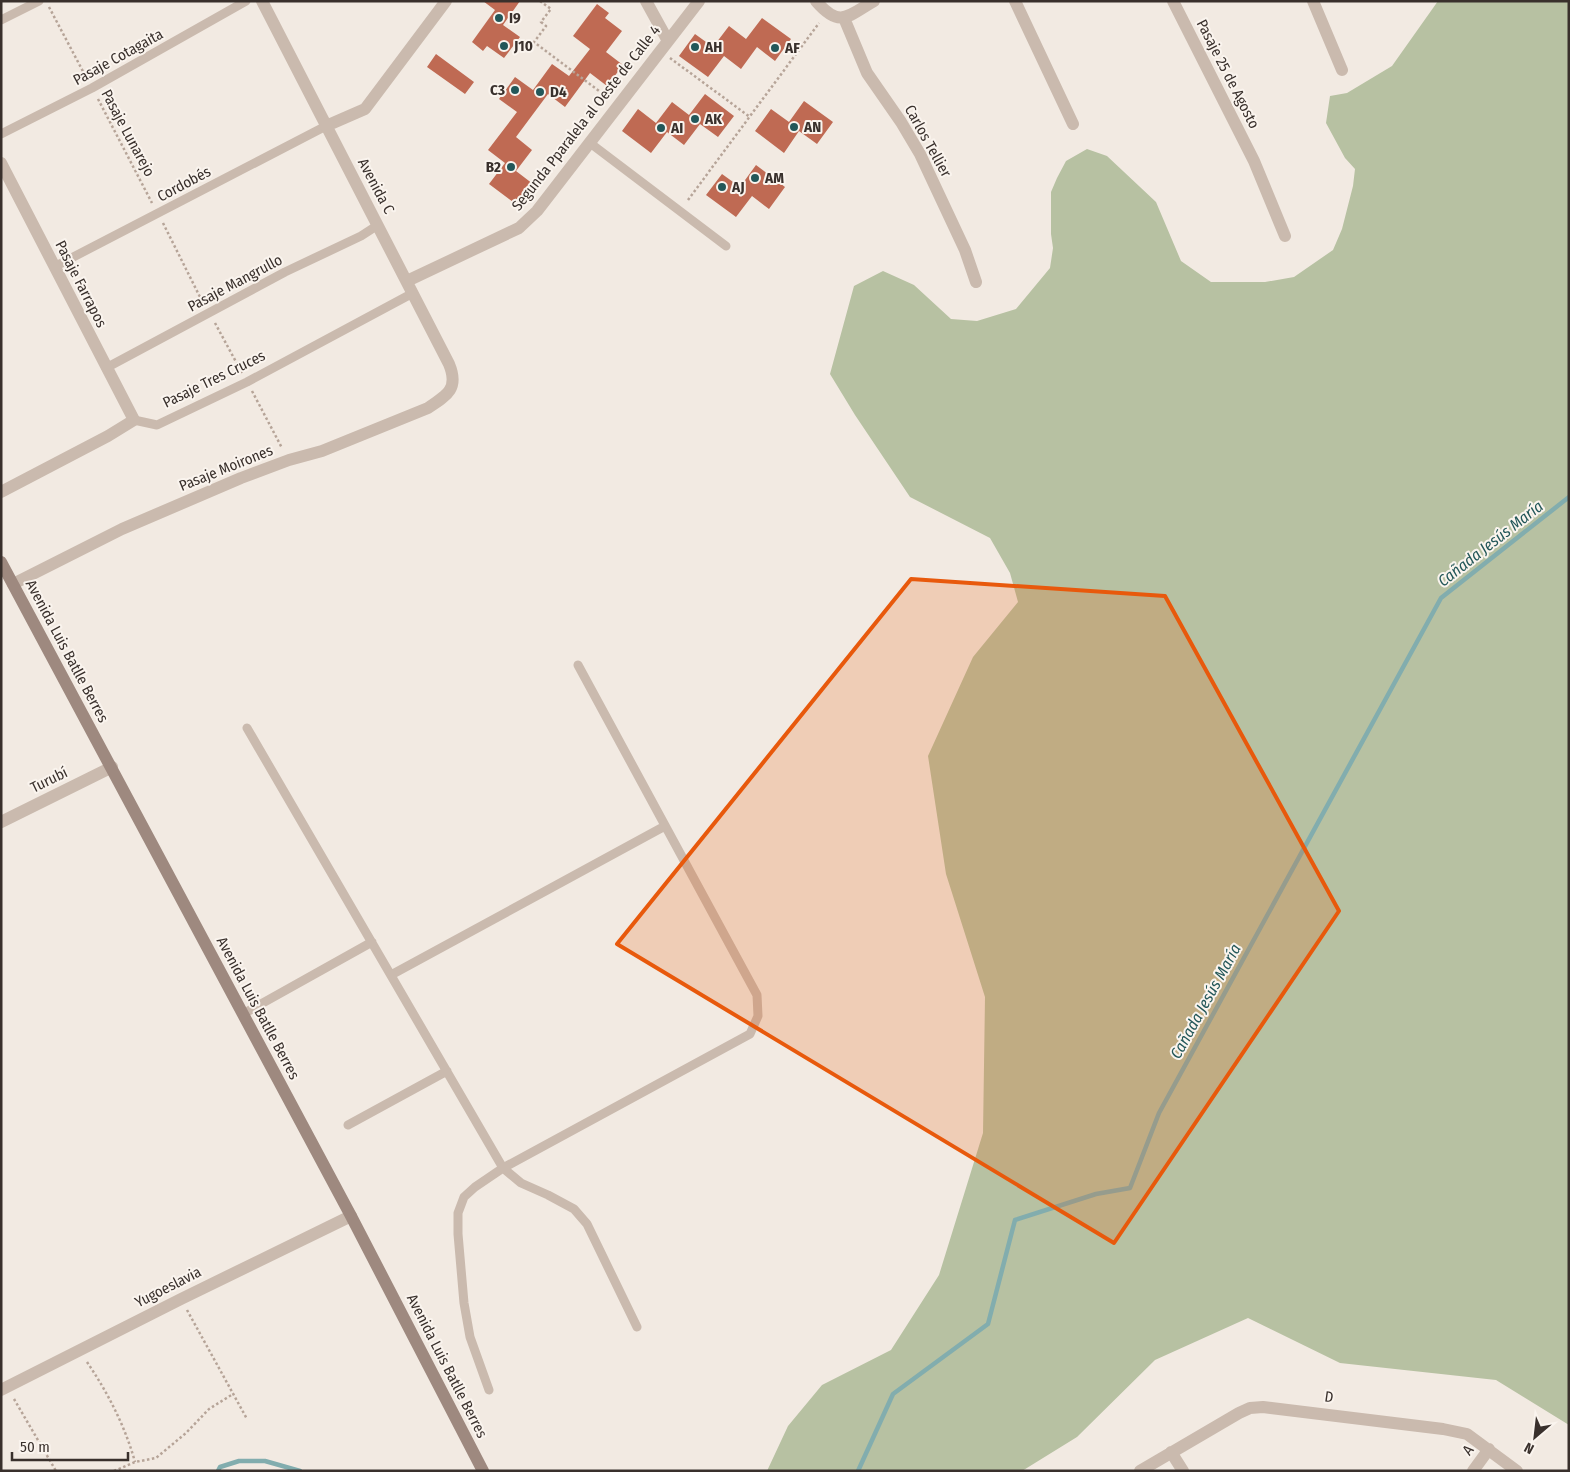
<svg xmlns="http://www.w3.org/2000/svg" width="1570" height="1472" font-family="'Fira Sans Condensed',sans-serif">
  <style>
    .green { fill: #b7c1a2 }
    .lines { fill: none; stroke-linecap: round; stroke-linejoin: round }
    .stream { stroke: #82adae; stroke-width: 4.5 }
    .building { fill: #bf6a53 }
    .path { stroke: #b6a498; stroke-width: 2.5; stroke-dasharray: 2.5 2.5; stroke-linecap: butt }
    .service { stroke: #cabaae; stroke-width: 9 }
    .minor { stroke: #cabaae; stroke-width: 12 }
    .secondary { stroke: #9e897f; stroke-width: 12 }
    .marked { fill: #e8590c; fill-opacity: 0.2; stroke: #e8590c; stroke-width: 4; stroke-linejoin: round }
    .poi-dot { fill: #235759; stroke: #faf4ee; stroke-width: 2 }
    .labels { text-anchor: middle; stroke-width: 4; stroke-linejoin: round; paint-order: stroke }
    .poi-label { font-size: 15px; font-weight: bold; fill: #39302c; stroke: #faf4ee; text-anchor: start }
    .street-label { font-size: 15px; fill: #39302c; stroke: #faf4ee }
    .water-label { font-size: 16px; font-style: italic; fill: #235759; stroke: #faf4ee }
  </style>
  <rect width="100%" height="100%" fill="#f2eae2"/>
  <path class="green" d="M1438,1H1569V1425L1496,1380L1340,1363L1248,1318L1155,1360L1077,1437L1022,1471H767L788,1426L822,1385L891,1350L939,1275L983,1133L985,997L946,874L928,756L973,657L1018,602L1010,573L990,538L910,497L855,415L830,374L854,286L883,271L914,285L951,319L977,321L1016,309L1050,268L1053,248L1051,234V192L1057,178L1066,161L1087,149L1107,156L1156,202L1181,261L1211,282H1265L1294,277L1333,250L1342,229L1353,186L1355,169L1345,158L1326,123L1330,96L1347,93L1392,66Z"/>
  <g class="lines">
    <path class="stream" d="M218,1471L220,1467L239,1461H265L300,1471
      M858,1471L893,1394L988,1324L1015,1220L1096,1194L1130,1188L1159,1113L1441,598L1569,497"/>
  </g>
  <path class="building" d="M483,1H520L503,25L520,37L504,58L487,46L483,51L472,42L495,10Z
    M597,4L609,13L605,18L622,31L606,52L623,65L607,86L590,73L565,107L548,94L516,137L532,150L516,171L533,184L517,205L489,184L505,163L488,150L517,112L499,99L515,77L533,90L552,64L569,76L590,49L573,36Z
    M762,18L791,39L775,61L757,47L741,69L724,56L708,77L679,56L695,34L713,47L729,26L746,39Z
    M436,54L474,82L465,94L427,67Z
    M705,94L734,116L718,137L700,124L684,145L667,132L651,153L622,131L638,109L656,123L672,102L689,115Z
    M804,101L833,122L817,144L799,131L784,153L755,131L771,109L789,122Z
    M756,165L785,187L769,209L752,196L736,217L706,195L722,174L740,187Z"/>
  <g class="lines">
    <path class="path" d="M540,1L551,9L541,22L546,26L534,42L607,97
      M49,7L87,79
      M670,58L750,117
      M98,99L152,203
      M688,200L819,23
      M163,223L203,303
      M215,323L242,373
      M252,391L282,448
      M187,1310L247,1419
      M87,1362C108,1393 125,1426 135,1462
      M14,1399L56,1471
      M114,1471L135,1462L156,1458L186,1433L209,1409L233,1394"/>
    <path class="service" d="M1,20L39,1
      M1,134L92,88L246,1
      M590,143L726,246
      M54,267L326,126
      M106,368L285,272L361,236L378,225
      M134,420L157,425L247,382L413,293
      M247,728L503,1168L521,1183L548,1195L574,1209L587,1224L637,1327
      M391,975L665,826
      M243,1014L372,942
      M348,1125L447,1071
      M489,1390L470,1337L464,1303L458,1234V1213L464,1197L475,1187L503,1168L750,1034L758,1016L757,995L578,665"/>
    <path class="minor" d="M646,1L668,41
      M816,1C840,29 848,16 874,1
      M1015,1L1073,124
      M1173,1L1254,161L1285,236
      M1313,1L1342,70
      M844,18L867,73L901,122L920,154L965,250L976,282
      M326,126L365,109L446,1
      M1,163L134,420L108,436L1,492
      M407,281L519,228L537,211L699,1
      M13,584L122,529L241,478L289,460L322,451L428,408C448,395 459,388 449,364L262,1
      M1,822L112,767
      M1,1390L181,1299L351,1216
      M1171,1452L1183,1471
      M1140,1471L1239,1413L1250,1408L1263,1407L1443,1429L1467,1434L1517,1471
      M1473,1471L1489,1449"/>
    <path class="secondary" d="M1,562L351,1216L483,1471"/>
  </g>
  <path class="marked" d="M911,579L1165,596L1339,911L1114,1243L617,944Z"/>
  <g class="poi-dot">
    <circle cx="499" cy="18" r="5"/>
    <circle cx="504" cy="46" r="5"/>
    <circle cx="695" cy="47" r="5"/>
    <circle cx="775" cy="48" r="5"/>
    <circle cx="515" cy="90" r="5"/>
    <circle cx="540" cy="92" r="5"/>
    <circle cx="695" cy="119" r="5"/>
    <circle cx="794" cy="127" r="5"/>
    <circle cx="661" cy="128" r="5"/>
    <circle cx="511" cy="167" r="5"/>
    <circle cx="755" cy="178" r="5"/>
    <circle cx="722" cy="187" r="5"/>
  </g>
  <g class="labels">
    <g class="poi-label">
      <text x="509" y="23">I9</text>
      <text x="514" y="51">J10</text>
      <text x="705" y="52">AH</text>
      <text x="785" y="53">AF</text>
      <text x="505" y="95" text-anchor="end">C3</text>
      <text x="550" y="97">D4</text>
      <text x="705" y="124">AK</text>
      <text x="804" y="132">AN</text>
      <text x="671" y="133">AI</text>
      <text x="501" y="172" text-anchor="end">B2</text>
      <text x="765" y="183">AM</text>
      <text x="732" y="192">AJ</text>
    </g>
    <g class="street-label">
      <text transform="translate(118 57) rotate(-29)" y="5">Pasaje Cotagaita</text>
      <text transform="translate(1228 74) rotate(63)" y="5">Pasaje 25 de Agosto</text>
      <text transform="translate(586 118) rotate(-52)" y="5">Segunda Pparalela al Oeste de Calle 4</text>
      <text transform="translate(128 133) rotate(62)" y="5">Pasaje Lunarejo</text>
      <text transform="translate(928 141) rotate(61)" y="5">Carlos Tellier</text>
      <text transform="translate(184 184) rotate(-28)" y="5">Cordobés</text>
      <text transform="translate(376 186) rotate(62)" y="5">Avenida C</text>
      <text transform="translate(235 283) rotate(-28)" y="5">Pasaje Mangrullo</text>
      <text transform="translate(81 284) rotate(63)" y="5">Pasaje Farrapos</text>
      <text transform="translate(214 379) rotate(-26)" y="5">Pasaje Tres Cruces</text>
      <text transform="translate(226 468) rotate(-22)" y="5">Pasaje Moirones</text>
      <text transform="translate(67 651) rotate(62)" y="5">Avenida Luis Batlle Berres</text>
      <text transform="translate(49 780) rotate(-26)" y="5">Turubí</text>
      <text transform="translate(258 1008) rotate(62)" y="5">Avenida Luis Batlle Berres</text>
      <text transform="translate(168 1287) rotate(-27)" y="5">Yugoeslavia</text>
      <text transform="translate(447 1366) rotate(63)" y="5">Avenida Luis Batlle Berres</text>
      <text transform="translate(1329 1397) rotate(8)" y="5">D</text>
      <text transform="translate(1468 1450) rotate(-52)" y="5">A</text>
    </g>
    <g class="water-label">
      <text transform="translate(1490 543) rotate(-38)" y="6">Cañada Jesús María</text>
      <text transform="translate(1205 1001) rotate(-61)" y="6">Cañada Jesús María</text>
    </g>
  </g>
  <rect width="1570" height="1472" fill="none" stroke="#39302c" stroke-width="5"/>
  <g transform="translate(1535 1437) rotate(208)" stroke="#faf4ee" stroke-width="4" paint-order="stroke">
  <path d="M0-4L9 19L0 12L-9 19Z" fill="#39302c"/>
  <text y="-8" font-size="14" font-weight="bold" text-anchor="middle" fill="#39302c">N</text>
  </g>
  <path d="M12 1452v8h116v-8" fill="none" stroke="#39302c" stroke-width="2.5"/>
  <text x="20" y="1452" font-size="15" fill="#39302c" stroke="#faf4ee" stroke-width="4" paint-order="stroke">50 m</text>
</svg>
